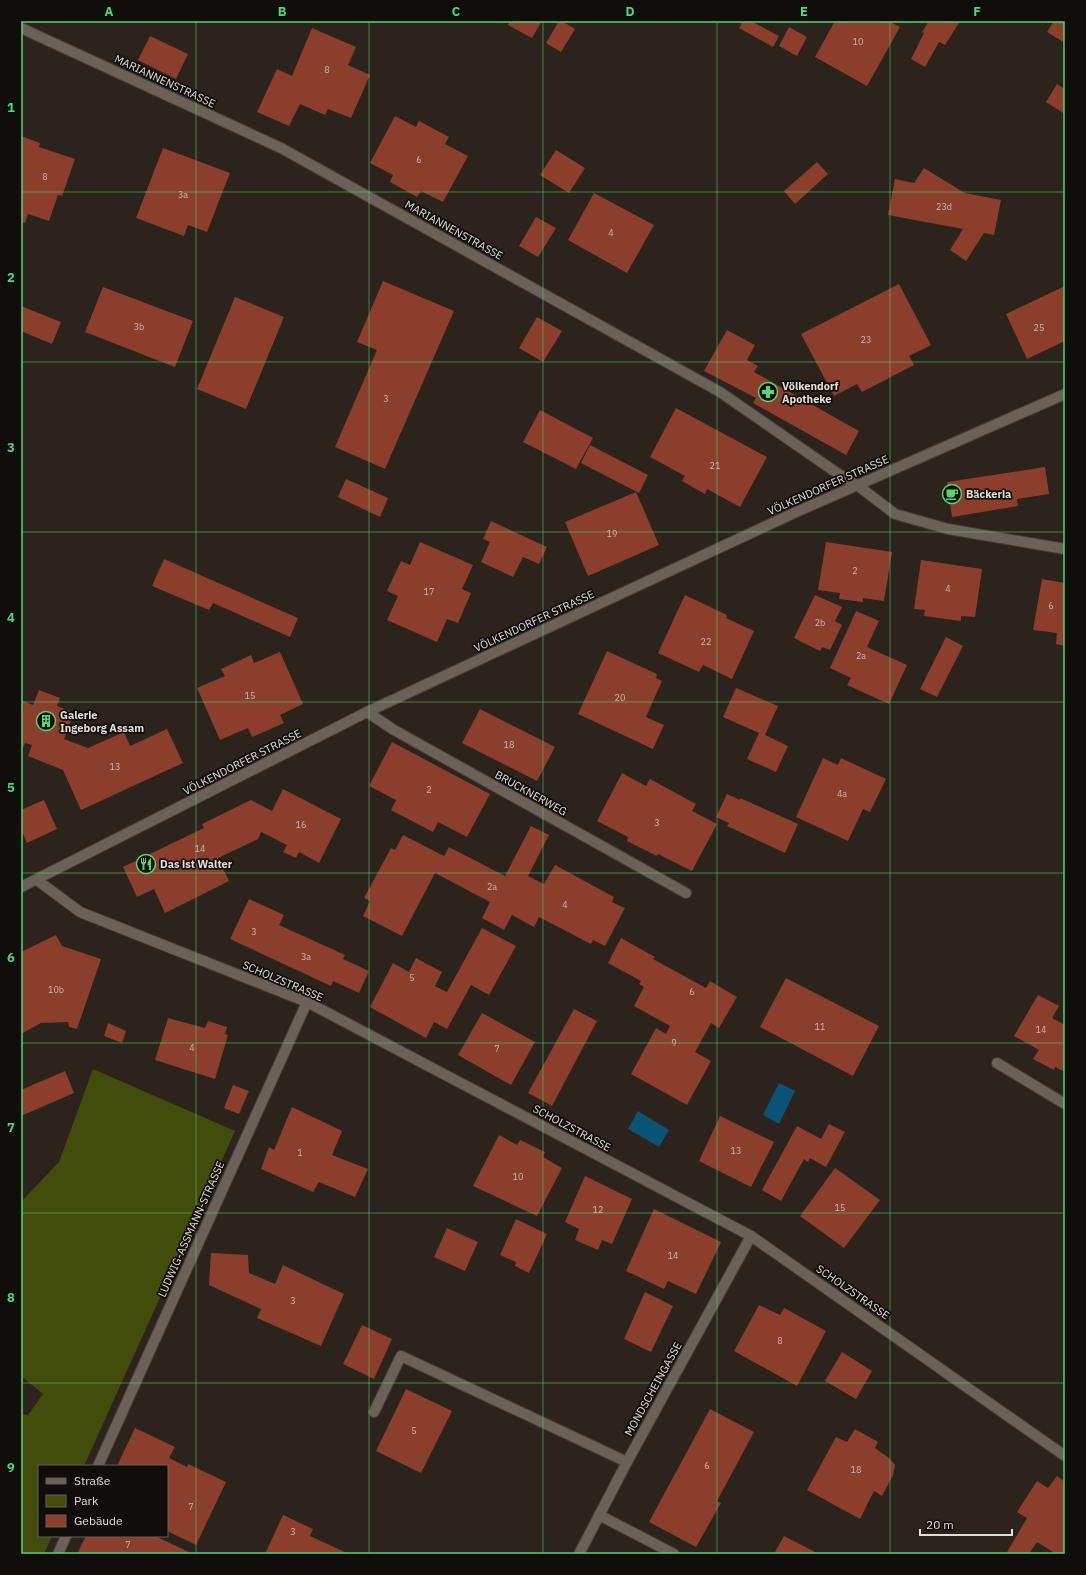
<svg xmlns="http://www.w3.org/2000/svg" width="1086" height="1575" font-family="'IBM Plex Sans',sans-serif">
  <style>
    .green { fill: #434d0b }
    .water { fill: #0a5376 }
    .building { fill: #8a3e2b }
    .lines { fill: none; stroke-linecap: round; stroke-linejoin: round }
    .service-casing { stroke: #463e39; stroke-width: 12 }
    .minor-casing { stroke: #463e39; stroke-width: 12 }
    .service { stroke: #6c6159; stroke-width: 10 }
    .minor { stroke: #6c6159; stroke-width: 10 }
    .grid { fill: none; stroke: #53d673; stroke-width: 1; stroke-opacity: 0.55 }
    .labels { text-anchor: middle; stroke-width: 3.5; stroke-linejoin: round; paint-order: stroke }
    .number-label { font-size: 9px; fill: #ceb6ae }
    .street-label { font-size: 11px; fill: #e4ded9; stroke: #110d0a }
    .poi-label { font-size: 11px; font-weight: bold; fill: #e4ded9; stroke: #110d0a; text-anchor: start }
    .neatline { fill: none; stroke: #53d673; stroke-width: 1.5 }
    .grid-label { font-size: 13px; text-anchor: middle; font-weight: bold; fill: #53d673 }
  </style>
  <rect width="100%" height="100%" fill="#2c231c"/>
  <path class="green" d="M93,1069L235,1131L84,1466H39V1536H52L44,1554H21V1414L28,1415L43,1394L21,1376V1202L59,1162Z"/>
  <path class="water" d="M779,1083L795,1091L779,1124L763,1115Z
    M638,1111L669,1130L659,1147L628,1129Z"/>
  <path class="building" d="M510,21H542L532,38L508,25Z
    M559,21H562L575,29L561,52L546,43Z
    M738,21H751L779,36L773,47L739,28L742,23Z
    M835,21H889L900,27L867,86L815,57Z
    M929,21H960L945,45L939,42L925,67L911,59L924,33L922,32Z
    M1054,21H1065V43L1047,32Z
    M789,27L807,37L797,56L779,46Z
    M312,28L356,47L348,65L370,75L351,118L328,109L325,115L300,104L289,126L257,112L277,69L292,76Z
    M150,36L188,54L176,79L138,60Z
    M1057,84L1065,89V114L1046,102Z
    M395,116L416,127L419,121L449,137L445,144L468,156L443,202L421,191L417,197L390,182L393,175L370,163Z
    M21,136L40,143L39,147L75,159L62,196L58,195L49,221L28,214L25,223L21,222Z
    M163,148L230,173L207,232L188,225L184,236L136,218Z
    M556,150L585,168L569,193L540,175Z
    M817,162L828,174L795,204L784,191Z
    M924,168L965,193L1001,200L994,235L984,233L966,261L950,250L963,229L888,215L895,179L914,183Z
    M594,193L654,225L627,273L568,240Z
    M536,217L556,228L538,257L519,246Z
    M383,281L454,311L385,469L335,447L377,350L357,342Z
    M899,284L931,345L909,356L914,365L862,392L857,384L834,396L801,334Z
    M1065,286V341L1027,359L1006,314Z
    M103,287L193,321L175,367L85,332Z
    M235,297L284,317L246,409L197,389Z
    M21,306L61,322L52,344L21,331Z
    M537,317L562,331L543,362L519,348Z
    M727,330L755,345L747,360L758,366L754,372L859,431L846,455L753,403L756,398L704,371Z
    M676,408L767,457L740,507L707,489L705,494L682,481L685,476L650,457Z
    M540,410L593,438L576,469L523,442Z
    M590,445L648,475L639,493L581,463Z
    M1045,467L1049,494L1017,499L1018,506L952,517L947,482Z
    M346,479L388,498L380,517L338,497Z
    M636,492L659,545L588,576L565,522Z
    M491,521L547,547L539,564L523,557L513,577L481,562L490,542L483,539Z
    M420,542L473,565L462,589L471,593L458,623L447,619L437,642L387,620L398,596L387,591L401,561L410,565Z
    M826,542L892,552L884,601L863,598V602L839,599L840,593L818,590Z
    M164,559L298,618L290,637L213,603L209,610L152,586Z
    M921,560L982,569L975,617L961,616V621L924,616L925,610L914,609Z
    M1042,579L1065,583V646L1056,644L1057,633L1033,630Z
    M685,595L727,615L726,618L754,631L732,679L703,665L699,672L658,653Z
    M815,595L842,607L835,621L842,625L830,650L822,647L820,651L794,638Z
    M856,611L879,621L867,647L907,665L889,704L847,685L851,678L830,668Z
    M946,637L963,646L937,697L920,689Z
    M607,651L657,674L656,678L662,681L646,717L664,725L653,749L578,714Z
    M280,652L303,704L280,715L284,723L252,737L248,728L220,740L197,688L225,676L221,669L251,655L254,663Z
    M736,688L778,706L765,735L788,746L776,772L747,759L759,733L723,717Z
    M39,690L60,698L57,706L74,713L64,739L88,748L124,732L130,746L167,729L183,763L81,810L63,770L28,756L32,745L25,743L21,752V700L33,705Z
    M480,709L555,747L537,781L462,743Z
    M392,742L490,794L467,837L438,822L433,832L391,810L396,800L369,786Z
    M823,758L838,765L841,758L886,779L870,812L863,809L848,841L796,817Z
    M622,773L646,786L650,779L696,804L692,811L717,824L692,871L658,854L657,856L627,841L628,837L597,821Z
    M283,789L341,819L319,863L299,852L296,858L283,852L287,845L261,832L258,839L218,858L229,881L165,913L154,889L137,897L123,867L204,828L202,824L251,800L272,811Z
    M727,794L740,800V798L798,824L785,853L727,826L729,823L716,817Z
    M44,800L57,829L27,843L21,829V810Z
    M531,826L549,835L528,876L544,884L555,865L614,897L612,902L625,908L605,946L593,940L591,944L539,917L534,927L512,915L504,930L482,918L490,902L435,873L402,936L363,916L370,901L364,898L391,848L395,850L403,835L444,856L449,847L505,876Z
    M249,899L284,915L279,925L345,955L343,959L369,971L359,993L333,981L331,986L230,939Z
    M482,928L516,946L489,995L471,985L447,1029L434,1022L426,1038L370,1007L393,963L409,972L416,958L442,972L435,986L447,992Z
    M56,935L62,946L101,959L77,1029L69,1027L68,1022L41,1023L21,1034V952Z
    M621,938L655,957L653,959L706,988L710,981L737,997L719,1028L711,1023L695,1052L711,1061L687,1105L631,1074L656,1028L666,1034L670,1026L634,1006L644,987L639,984L641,981L608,963Z
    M786,978L879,1026L853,1076L760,1027Z
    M1038,995L1059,1006L1052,1018L1065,1025V1072L1055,1067L1054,1070L1033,1059L1039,1050L1014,1036Z
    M574,1009L597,1021L552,1106L528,1093Z
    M482,1013L535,1042L511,1085L458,1055Z
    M168,1018L205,1028L208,1021L227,1027L225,1034L228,1035L215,1079L155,1060Z
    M108,1023L126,1031L122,1043L104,1036Z
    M65,1071L74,1093L21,1116V1090Z
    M233,1085L249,1091L239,1114L224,1108Z
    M292,1107L342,1131L332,1155L368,1169L355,1197L319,1182L313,1192L261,1169L269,1147L274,1150Z
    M720,1116L774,1142L751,1187L699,1161Z
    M829,1124L845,1132L826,1167L810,1158L808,1162L804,1159L781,1201L762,1190L797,1126L821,1139Z
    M499,1135L517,1145L520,1140L545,1152L543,1157L562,1168L537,1216L473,1186Z
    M835,1168L880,1200L844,1248L800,1216Z
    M585,1176L632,1199L612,1244L602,1240L598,1250L575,1240L579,1229L565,1222Z
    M654,1209L721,1242L696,1294L668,1281L664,1289L626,1271Z
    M516,1219L547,1234L529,1273L515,1266L516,1262L500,1255Z
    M447,1228L478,1242L465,1271L434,1257Z
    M211,1253L248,1255L249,1273L275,1284L283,1265L344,1294L321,1346L257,1318L261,1309L209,1285Z
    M645,1292L673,1306L651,1352L624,1339Z
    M759,1305L780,1315L784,1308L826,1331L797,1386L734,1351Z
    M362,1325L392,1339L374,1379L343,1364Z
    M842,1352L872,1371L856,1399L825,1381Z
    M406,1389L452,1411L421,1473L376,1451Z
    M710,1409L754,1432L717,1501L721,1503L696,1547L649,1522Z
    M135,1428L175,1447L169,1458L187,1467L188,1464L226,1482L196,1545L167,1531V1466H117Z
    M855,1429L878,1442L875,1448L889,1458L895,1465L893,1475L882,1496L874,1491L860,1519L807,1490L836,1437L847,1442Z
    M1057,1476L1065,1482V1554H1056L1037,1542L1029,1554H1006L1027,1518L1017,1512L1037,1481L1048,1488Z
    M283,1515L313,1529L310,1536L349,1554H265Z
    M86,1536H155L193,1554H77Z
    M784,1536L819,1554H774Z"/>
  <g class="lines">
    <defs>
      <path id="service" d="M374,1412L401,1356L627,1462
        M599,1515L674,1554"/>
      <path id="minor" d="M21,28L281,148L720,392L837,473L857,485L895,514L948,529L1065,549
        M367,712L394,730L686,893
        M37,880L80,912L307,1002L751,1236L1065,1456
        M21,887L367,712L794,513L1065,394
        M997,1063L1065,1104
        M98,1466L307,1002
        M58,1554L66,1536
        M579,1554L627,1462L751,1236"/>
    </defs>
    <use href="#service" class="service-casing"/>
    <use href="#minor" class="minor-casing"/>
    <use href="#service" class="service"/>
    <use href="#minor" class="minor"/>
  </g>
  <path class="grid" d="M196,21V1554M369,21V1554M543,21V1554M717,21V1554M890,21V1554M21,192H1065M21,362H1065M21,532H1065M21,702H1065M21,873H1065M21,1043H1065M21,1213H1065M21,1383H1065"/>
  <defs>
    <symbol id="pharmacy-ring" viewBox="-11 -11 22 22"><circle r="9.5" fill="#110d0a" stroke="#53d673" stroke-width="1.5"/><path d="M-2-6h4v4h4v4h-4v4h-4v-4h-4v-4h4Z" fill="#53d673"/></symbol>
    <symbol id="cafe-ring" viewBox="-11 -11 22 22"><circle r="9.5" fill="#110d0a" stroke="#53d673" stroke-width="1.5"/><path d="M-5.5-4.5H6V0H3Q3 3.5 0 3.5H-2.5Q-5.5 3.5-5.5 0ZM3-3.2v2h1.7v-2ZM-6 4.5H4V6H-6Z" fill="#53d673"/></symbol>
    <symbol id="building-ring" viewBox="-11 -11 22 22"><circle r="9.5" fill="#110d0a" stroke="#53d673" stroke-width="1.5"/><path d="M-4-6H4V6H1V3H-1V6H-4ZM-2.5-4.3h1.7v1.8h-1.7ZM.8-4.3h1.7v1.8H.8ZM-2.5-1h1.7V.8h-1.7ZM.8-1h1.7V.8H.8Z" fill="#53d673"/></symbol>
    <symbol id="restaurant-ring" viewBox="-11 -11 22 22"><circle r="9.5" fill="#110d0a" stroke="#53d673" stroke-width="1.5"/><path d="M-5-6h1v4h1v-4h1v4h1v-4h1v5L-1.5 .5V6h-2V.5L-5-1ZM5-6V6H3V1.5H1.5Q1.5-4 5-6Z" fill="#53d673"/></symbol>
  </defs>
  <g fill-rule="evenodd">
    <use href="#pharmacy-ring" x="757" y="381" width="22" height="22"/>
    <use href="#cafe-ring" x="941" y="483" width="22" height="22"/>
    <use href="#building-ring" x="35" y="710" width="22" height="22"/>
    <use href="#restaurant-ring" x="135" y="853" width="22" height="22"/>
  </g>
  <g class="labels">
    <g class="number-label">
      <text x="858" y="45">10</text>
      <text x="327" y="73">8</text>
      <text x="419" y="163">6</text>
      <text x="45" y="180">8</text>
      <text x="183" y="198">3a</text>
      <text x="944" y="210">23d</text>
      <text x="611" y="236">4</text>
      <text x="139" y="330">3b</text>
      <text x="1039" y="331">25</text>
      <text x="866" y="343">23</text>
      <text x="386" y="402">3</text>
      <text x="715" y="469">21</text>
      <text x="612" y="537">19</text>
      <text x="855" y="574">2</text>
      <text x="948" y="592">4</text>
      <text x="429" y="595">17</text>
      <text x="1051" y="609">6</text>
      <text x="820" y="626">2b</text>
      <text x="706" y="645">22</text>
      <text x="861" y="659">2a</text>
      <text x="250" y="699">15</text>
      <text x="620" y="701">20</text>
      <text x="509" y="748">18</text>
      <text x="115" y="770">13</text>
      <text x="429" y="793">2</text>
      <text x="842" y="797">4a</text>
      <text x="657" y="826">3</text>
      <text x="301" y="828">16</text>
      <text x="200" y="852">14</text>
      <text x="492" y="890">2a</text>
      <text x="565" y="908">4</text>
      <text x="254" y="935">3</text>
      <text x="306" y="960">3a</text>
      <text x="412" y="981">5</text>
      <text x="56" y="993">10b</text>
      <text x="692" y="995">6</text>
      <text x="820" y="1030">11</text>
      <text x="1041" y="1033">14</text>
      <text x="674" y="1046">9</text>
      <text x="192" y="1051">4</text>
      <text x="497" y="1052">7</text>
      <text x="736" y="1154">13</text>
      <text x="300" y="1156">1</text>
      <text x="518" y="1180">10</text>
      <text x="840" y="1211">15</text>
      <text x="598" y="1213">12</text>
      <text x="673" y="1259">14</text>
      <text x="293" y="1304">3</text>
      <text x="780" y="1344">8</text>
      <text x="414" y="1434">5</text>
      <text x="707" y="1469">6</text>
      <text x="856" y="1473">18</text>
      <text x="191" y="1510">7</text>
      <text x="293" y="1535">3</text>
      <text x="128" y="1548">7</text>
    </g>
    <g class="street-label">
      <text transform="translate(165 81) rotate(25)" y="4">MARIANNENSTRASSE</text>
      <text transform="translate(454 230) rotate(29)" y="4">MARIANNENSTRASSE</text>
      <text transform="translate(828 485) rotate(-24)" y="4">VÖLKENDORFER STRASSE</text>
      <text transform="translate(534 621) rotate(-25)" y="4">VÖLKENDORFER STRASSE</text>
      <text transform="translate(242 762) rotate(-27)" y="4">VÖLKENDORFER STRASSE</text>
      <text transform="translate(531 793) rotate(29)" y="4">BRUCKNERWEG</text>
      <text transform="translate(283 981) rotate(23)" y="4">SCHOLZSTRASSE</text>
      <text transform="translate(572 1128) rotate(28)" y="4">SCHOLZSTRASSE</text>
      <text transform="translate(191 1229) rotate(-66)" y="4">LUDWIG-ASSMANN-STRASSE</text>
      <text transform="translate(853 1292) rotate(35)" y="4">SCHOLZSTRASSE</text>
      <text transform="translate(653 1389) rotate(-61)" y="4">MONDSCHEINGASSE</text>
    </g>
    <g class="poi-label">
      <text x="782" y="390">Völkendorf<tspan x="782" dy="13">Apotheke</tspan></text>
      <text x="966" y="498">Bäckeria</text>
      <text x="60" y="719">Galerie<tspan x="60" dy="13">Ingeborg Assam</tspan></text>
      <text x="160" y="868">Das ist Walter</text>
    </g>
  </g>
  <rect width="1086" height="1575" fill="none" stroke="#110d0a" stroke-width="44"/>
  <rect x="38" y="1465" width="130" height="72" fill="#110d0a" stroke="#65615d"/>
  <rect x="46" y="1478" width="20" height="6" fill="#6c6159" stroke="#65615d"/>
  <text x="74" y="1485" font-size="12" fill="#e4ded9">Straße</text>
  <rect x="46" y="1495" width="20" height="12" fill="#434d0b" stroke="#65615d"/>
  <text x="74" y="1505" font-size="12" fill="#e4ded9">Park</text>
  <rect x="46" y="1515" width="20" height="12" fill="#8a3e2b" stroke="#65615d"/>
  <text x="74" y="1525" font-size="12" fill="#e4ded9">Gebäude</text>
  <path d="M920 1529v6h92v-6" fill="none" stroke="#e4ded9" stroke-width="2"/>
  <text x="926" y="1529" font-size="12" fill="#e4ded9" stroke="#110d0a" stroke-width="3" paint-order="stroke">20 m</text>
  <rect x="22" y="22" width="1042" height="1531" class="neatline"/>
  <g class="grid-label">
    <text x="109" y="16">A</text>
    <text x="282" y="16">B</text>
    <text x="456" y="16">C</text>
    <text x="630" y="16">D</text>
    <text x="804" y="16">E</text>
    <text x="977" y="16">F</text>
    <text x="11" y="112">1</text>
    <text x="11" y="282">2</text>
    <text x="11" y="452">3</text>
    <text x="11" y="622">4</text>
    <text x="11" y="792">5</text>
    <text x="11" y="962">6</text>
    <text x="11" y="1132">7</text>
    <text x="11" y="1302">8</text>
    <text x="11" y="1472">9</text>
  </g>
</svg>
